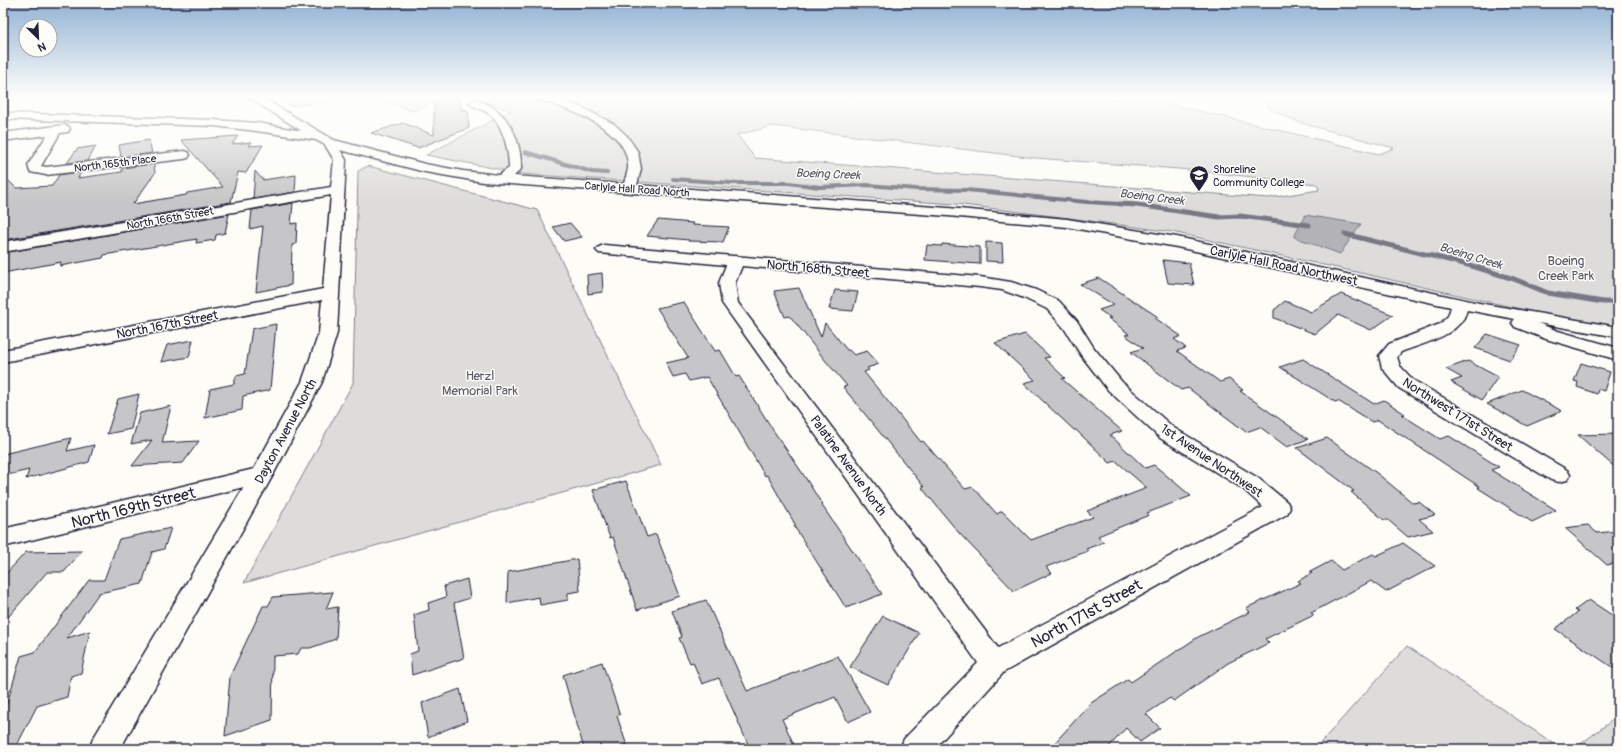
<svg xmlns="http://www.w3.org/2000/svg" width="1621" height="752" font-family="Pangolin,sans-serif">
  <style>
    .green { fill: #dddcdb; stroke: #807f8b; fill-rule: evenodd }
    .water { fill: #b2b2b7; stroke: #787885 }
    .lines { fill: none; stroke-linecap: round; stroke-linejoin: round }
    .stream-far1 { stroke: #787885; stroke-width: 4 }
    .stream { stroke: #787885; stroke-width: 5 }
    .building { fill: #c6c6c8; stroke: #22223b }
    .minor-casing { stroke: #22223b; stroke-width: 3 }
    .minor { fill: #fdfcf7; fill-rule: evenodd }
    .labels { text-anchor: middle; stroke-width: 3; stroke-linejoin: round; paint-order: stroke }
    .far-street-label { font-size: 11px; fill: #22223b; stroke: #fdfcf7 }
    .far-poi-label { font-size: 11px; fill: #22223b; stroke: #fdfcf7; text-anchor: start }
    .far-water-label { font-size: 12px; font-style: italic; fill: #545466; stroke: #fdfcf7 }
    .park-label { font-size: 13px; fill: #5a5a6b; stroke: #fdfcf7 }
    .street-label { font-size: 13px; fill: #22223b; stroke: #fdfcf7 }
    .near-street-label { font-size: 16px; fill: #22223b; stroke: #fdfcf7 }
  </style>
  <rect width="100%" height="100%" fill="#fdfcf7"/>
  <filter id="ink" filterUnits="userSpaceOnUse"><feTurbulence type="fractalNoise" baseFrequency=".025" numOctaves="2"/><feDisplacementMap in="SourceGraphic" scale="8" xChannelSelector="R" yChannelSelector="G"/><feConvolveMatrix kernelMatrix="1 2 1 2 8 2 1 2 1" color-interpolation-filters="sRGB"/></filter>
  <g filter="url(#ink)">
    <path class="green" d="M295,97H363L291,106L280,99Z
      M372,97H450L413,111Z
      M474,97H988L1014,102L1138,99L1157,101L1379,154L1394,148L1312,126L1293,120L1269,108L1266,102L1256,100L1258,97H1618V328L1565,319L1356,272L1172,232L1069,218L955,204L523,174L426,155L511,111ZM773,126L1035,158L1179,169L1317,184L1319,190L1268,198L755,158L737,135Z
      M368,166L537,210L661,465L244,583L353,383L358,171Z
      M1407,646L1562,749H1315Z
      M1618,716V749H1574Z"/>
    <path class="water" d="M1305,215L1361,224L1340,254L1294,237Z"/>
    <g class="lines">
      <path class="stream-far1" d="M525,152L592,172L607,173
        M673,179L732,183H789L820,187L868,185L916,189L967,190L1087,202L1137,205"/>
      <path class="stream" d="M1120,204L1137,205L1219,217L1240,216L1309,225
        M1345,234L1472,266L1514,279L1548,293L1603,302H1618"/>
    </g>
    <path class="building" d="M460,97L461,110L466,109V111H468L469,128L418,148L371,133L403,123L434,135V99Z
      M238,136L232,144L252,142L249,146L263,145L246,173L238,172L231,202L3,240V175L16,188L52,186L59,175L81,172L78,178L122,172V168L154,164L155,173L133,204L186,195L187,193L223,187L181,140Z
      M149,140L152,153L121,157L119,145Z
      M96,146L88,161L67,163L77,149Z
      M255,171L263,180L296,175L295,192L253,199Z
      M293,203L291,224L297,223L296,244L292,245L291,285L256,292L263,226L250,229L252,210Z
      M229,214L225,233L216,235L215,240L196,243L197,239L104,255L103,258L60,266L61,262L3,273V253Z
      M658,220L693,223L692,225L729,227L723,242L688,241L689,240L647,236Z
      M570,223L582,237L564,241L553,227Z
      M986,242L1002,243L1003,262L986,261Z
      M942,244L980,247V264L925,260L927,245L942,246Z
      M1163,260L1189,263L1194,285L1168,283Z
      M602,273L603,292L588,294L587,275Z
      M1099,278L1158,317L1155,318L1181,336L1174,339L1186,348L1177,351L1220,382L1229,379L1243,390L1240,391L1308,439L1287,447L1260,427L1246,432L1188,388L1181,390L1131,352L1143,348L1125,335L1129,334L1108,318H1111L1099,310L1114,305L1080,284Z
      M799,288L821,337L825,323L847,350H849L854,355L867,351L879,364L867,368L869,370L864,372L921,442L923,441L965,489L973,487L997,514L1002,511L1031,540L1093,517L1087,511L1147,488L1116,461L1110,463L1076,430H1074L1045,403L1024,383L1035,380L995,343L1025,334L1050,357L1044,358L1065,378L1062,379L1122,431L1110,435L1145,468L1154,465L1191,496L1147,513L1149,515L1098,536L1104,542L1086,549L1088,551L1046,567L1052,573L1014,591L959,533L922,488L924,487L843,387L847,386L825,360L790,316L785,317L774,291Z
      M835,290L858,292L853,311L829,309Z
      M1341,294L1393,315L1371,330L1338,315L1315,334L1274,318V310L1285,301L1311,312Z
      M684,302L715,351L720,350L736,377L739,376L773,430L803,474L822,504H821L882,594L846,608L794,526H796L767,475L765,476L707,377L689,381L685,374L673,377L666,363L688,358L657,308Z
      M276,324L270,390L243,396L242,410L205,418L210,389L234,384L236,376L245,374L252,329Z
      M1487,334L1521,345L1510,360L1475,348Z
      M193,340L189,357L161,362L167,345Z
      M1303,359L1374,404L1384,400L1405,414L1402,415L1440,439L1449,436L1499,467L1491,470L1556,510L1532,522L1478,488L1480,487L1378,420L1372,422L1338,401L1335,402L1280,367Z
      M1468,361L1498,377L1482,400L1451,382L1462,378L1446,369Z
      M1581,363L1610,372L1604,391L1598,389L1597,394L1577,387L1578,382L1574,381Z
      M1522,390L1545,402L1562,411L1527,426L1487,404Z
      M139,394L131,429L107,434L118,399Z
      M171,406L162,443L199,441L183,463L132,466L152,440L131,444L140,413Z
      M1618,434V470L1578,435Z
      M71,438L67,451L94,445L89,462L26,479L29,470L3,476V454Z
      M1327,438L1378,474L1413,503L1419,502L1435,515L1419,519L1433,531L1408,537L1388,520H1384L1351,492L1354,491L1297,448Z
      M626,481L647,537L656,534L680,596L637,610L613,537L610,538L593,490Z
      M1588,525L1597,533L1618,531V563L1607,565L1565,528Z
      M171,528L164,549L152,552L142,584L99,593L67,638L90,631L81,673L71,676L67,697L37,706L15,749H3V717L21,656L35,652L89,580H104L119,539Z
      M1403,543L1435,566L1386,592L1371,581L1311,613L1314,615L1265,639L1269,643L1228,663L1174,701L1170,698L1146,714L1160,728L1140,742L1126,728L1107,749H1049L1091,703L1128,679L1131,682L1198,637L1250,612L1246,608L1301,583L1298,581L1312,573L1310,572L1331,561L1342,570L1373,554L1376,556Z
      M82,551L64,572H47L3,623V577L26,552Z
      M577,559L580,591L568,593V600L540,605L539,597L507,603L508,572Z
      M467,579L470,598L454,603L464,658L412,675L410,654L418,651L414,615L429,610L428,603L446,597L444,586Z
      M333,592L326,609L338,607L336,639L310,648H301L298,654L273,656L272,720L225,736L230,676L263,606H268L273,597Z
      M706,600L747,691L838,656L870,712L848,722L835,697L782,719L796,749H750L719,678L702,684L693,662L690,663L679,638L682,637L672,611Z
      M1589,600L1618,619V671L1555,629L1578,612L1575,610Z
      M883,616L919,633L888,685L850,667Z
      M602,662L620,715L617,716L628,749H584L563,675Z
      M460,689L467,721L428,737L422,703Z"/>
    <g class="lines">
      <defs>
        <path id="minor" d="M248,97H261L334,140L425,164L463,171L499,175L509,168C509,152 504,129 493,117C487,111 478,108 471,105L469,103L471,101L475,100C506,107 522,138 521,169L514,176L624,184C625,179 627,174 628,169C631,128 569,110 539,99L538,97H554L581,107L614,124L627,136L638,152L641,169L637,185L948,208L1067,219L1177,237L1484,304L1618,327V337L1538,323L1558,331L1618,348V360L1546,339L1515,327L1512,323L1515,319L1467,310C1460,336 1424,343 1401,352L1397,357L1400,366L1413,380L1567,470L1570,475L1567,480L1559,482L1551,480L1399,388L1382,368L1379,356L1389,344L1440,324L1448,316L1451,307L1177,247L1067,227L948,216L483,182L425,172L340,150L346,160L337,333L322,382L273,475L120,749H89L93,739L244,487L3,547V529L254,469L302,382L319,333L322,300L3,362V350L323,289L331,195L3,252V242L331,187L334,160L325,145L316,140L257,131L214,126L3,119V113L214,120L257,123L302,131Z
          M64,125L68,126L70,129L68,132L60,133L41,166L46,167L184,151L188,152L190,155L188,158L184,159L46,175L30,172L28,165L47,135L3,141V133Z
          M604,245L980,277L1011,282L1036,290L1059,301L1077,321L1094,348L1122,382L1174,428L1258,478L1287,502L1290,508L1287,514L1004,672L934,749H900L904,739L978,663L722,303L719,283L726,265L599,253L596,250L599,247ZM742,266L980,287L1002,290L1024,298L1047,309L1064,328L1081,355L1108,390L1160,438L1242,488L1263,507L998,648L738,303L735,283Z"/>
      </defs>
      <use href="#minor" class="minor-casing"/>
      <use href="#minor" class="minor"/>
    </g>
  </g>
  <linearGradient id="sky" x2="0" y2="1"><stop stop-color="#92b3d4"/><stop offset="0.48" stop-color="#fefefb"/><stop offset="1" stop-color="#fefefb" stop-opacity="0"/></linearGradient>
  <rect width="1621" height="202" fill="url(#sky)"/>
  <defs>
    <symbol id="university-pin" viewBox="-11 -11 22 30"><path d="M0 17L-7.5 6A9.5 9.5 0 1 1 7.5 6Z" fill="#22223b" stroke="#fdfcf7"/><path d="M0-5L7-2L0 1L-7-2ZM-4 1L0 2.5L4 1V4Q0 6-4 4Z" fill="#fff"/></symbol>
  </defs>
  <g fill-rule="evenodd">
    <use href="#university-pin" x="1188" y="164" width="22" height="30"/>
  </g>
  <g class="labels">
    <g class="far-street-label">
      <text transform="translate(115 163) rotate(-7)" y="4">North 165th Place</text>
      <text transform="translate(637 189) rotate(4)" y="4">Carlyle Hall Road North</text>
      <text transform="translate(170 218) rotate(-10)" y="4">North 166th Street</text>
    </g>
    <g class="far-poi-label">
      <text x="1213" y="173">Shoreline<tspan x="1213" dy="13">Community College</tspan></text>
    </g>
    <g class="far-water-label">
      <text transform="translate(828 174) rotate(2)" y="4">Boeing Creek</text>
      <text transform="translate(1152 197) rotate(7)" y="4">Boeing Creek</text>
      <text transform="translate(1471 256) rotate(17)" y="4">Boeing Creek</text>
    </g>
    <g class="park-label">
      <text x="1566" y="265">Boeing<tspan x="1566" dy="15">Creek Park</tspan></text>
      <text x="480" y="380">Herzl<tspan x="480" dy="15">Memorial Park</tspan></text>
    </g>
    <g class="street-label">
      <text transform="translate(1284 265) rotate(12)" y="5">Carlyle Hall Road Northwest</text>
      <text transform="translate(818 268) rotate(5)" y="5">North 168th Street</text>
      <text transform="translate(167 324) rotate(-11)" y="5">North 167th Street</text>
      <text transform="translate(1458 414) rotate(32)" y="5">Northwest 171st Street</text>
      <text transform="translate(285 431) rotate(-62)" y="5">Dayton Avenue North</text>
      <text transform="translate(1212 460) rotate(34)" y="5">1st Avenue Northwest</text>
      <text transform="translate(849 465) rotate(54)" y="5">Palatine Avenue North</text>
    </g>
    <g class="near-street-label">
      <text transform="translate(133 507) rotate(-14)" y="6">North 169th Street</text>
      <text transform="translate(1086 613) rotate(-29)" y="6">North 171st Street</text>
    </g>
  </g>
  <rect width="1621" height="752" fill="none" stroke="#fdfcf7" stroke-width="16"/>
  <rect x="8" y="8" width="1605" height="736" fill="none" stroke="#22223b" stroke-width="1.5" filter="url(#ink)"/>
  <g transform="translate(38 38) rotate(156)"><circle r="19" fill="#fdfcf7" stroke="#a5a5ac"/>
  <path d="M0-3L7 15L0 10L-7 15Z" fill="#22223b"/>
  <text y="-6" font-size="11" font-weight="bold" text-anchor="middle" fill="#22223b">N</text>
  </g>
</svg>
